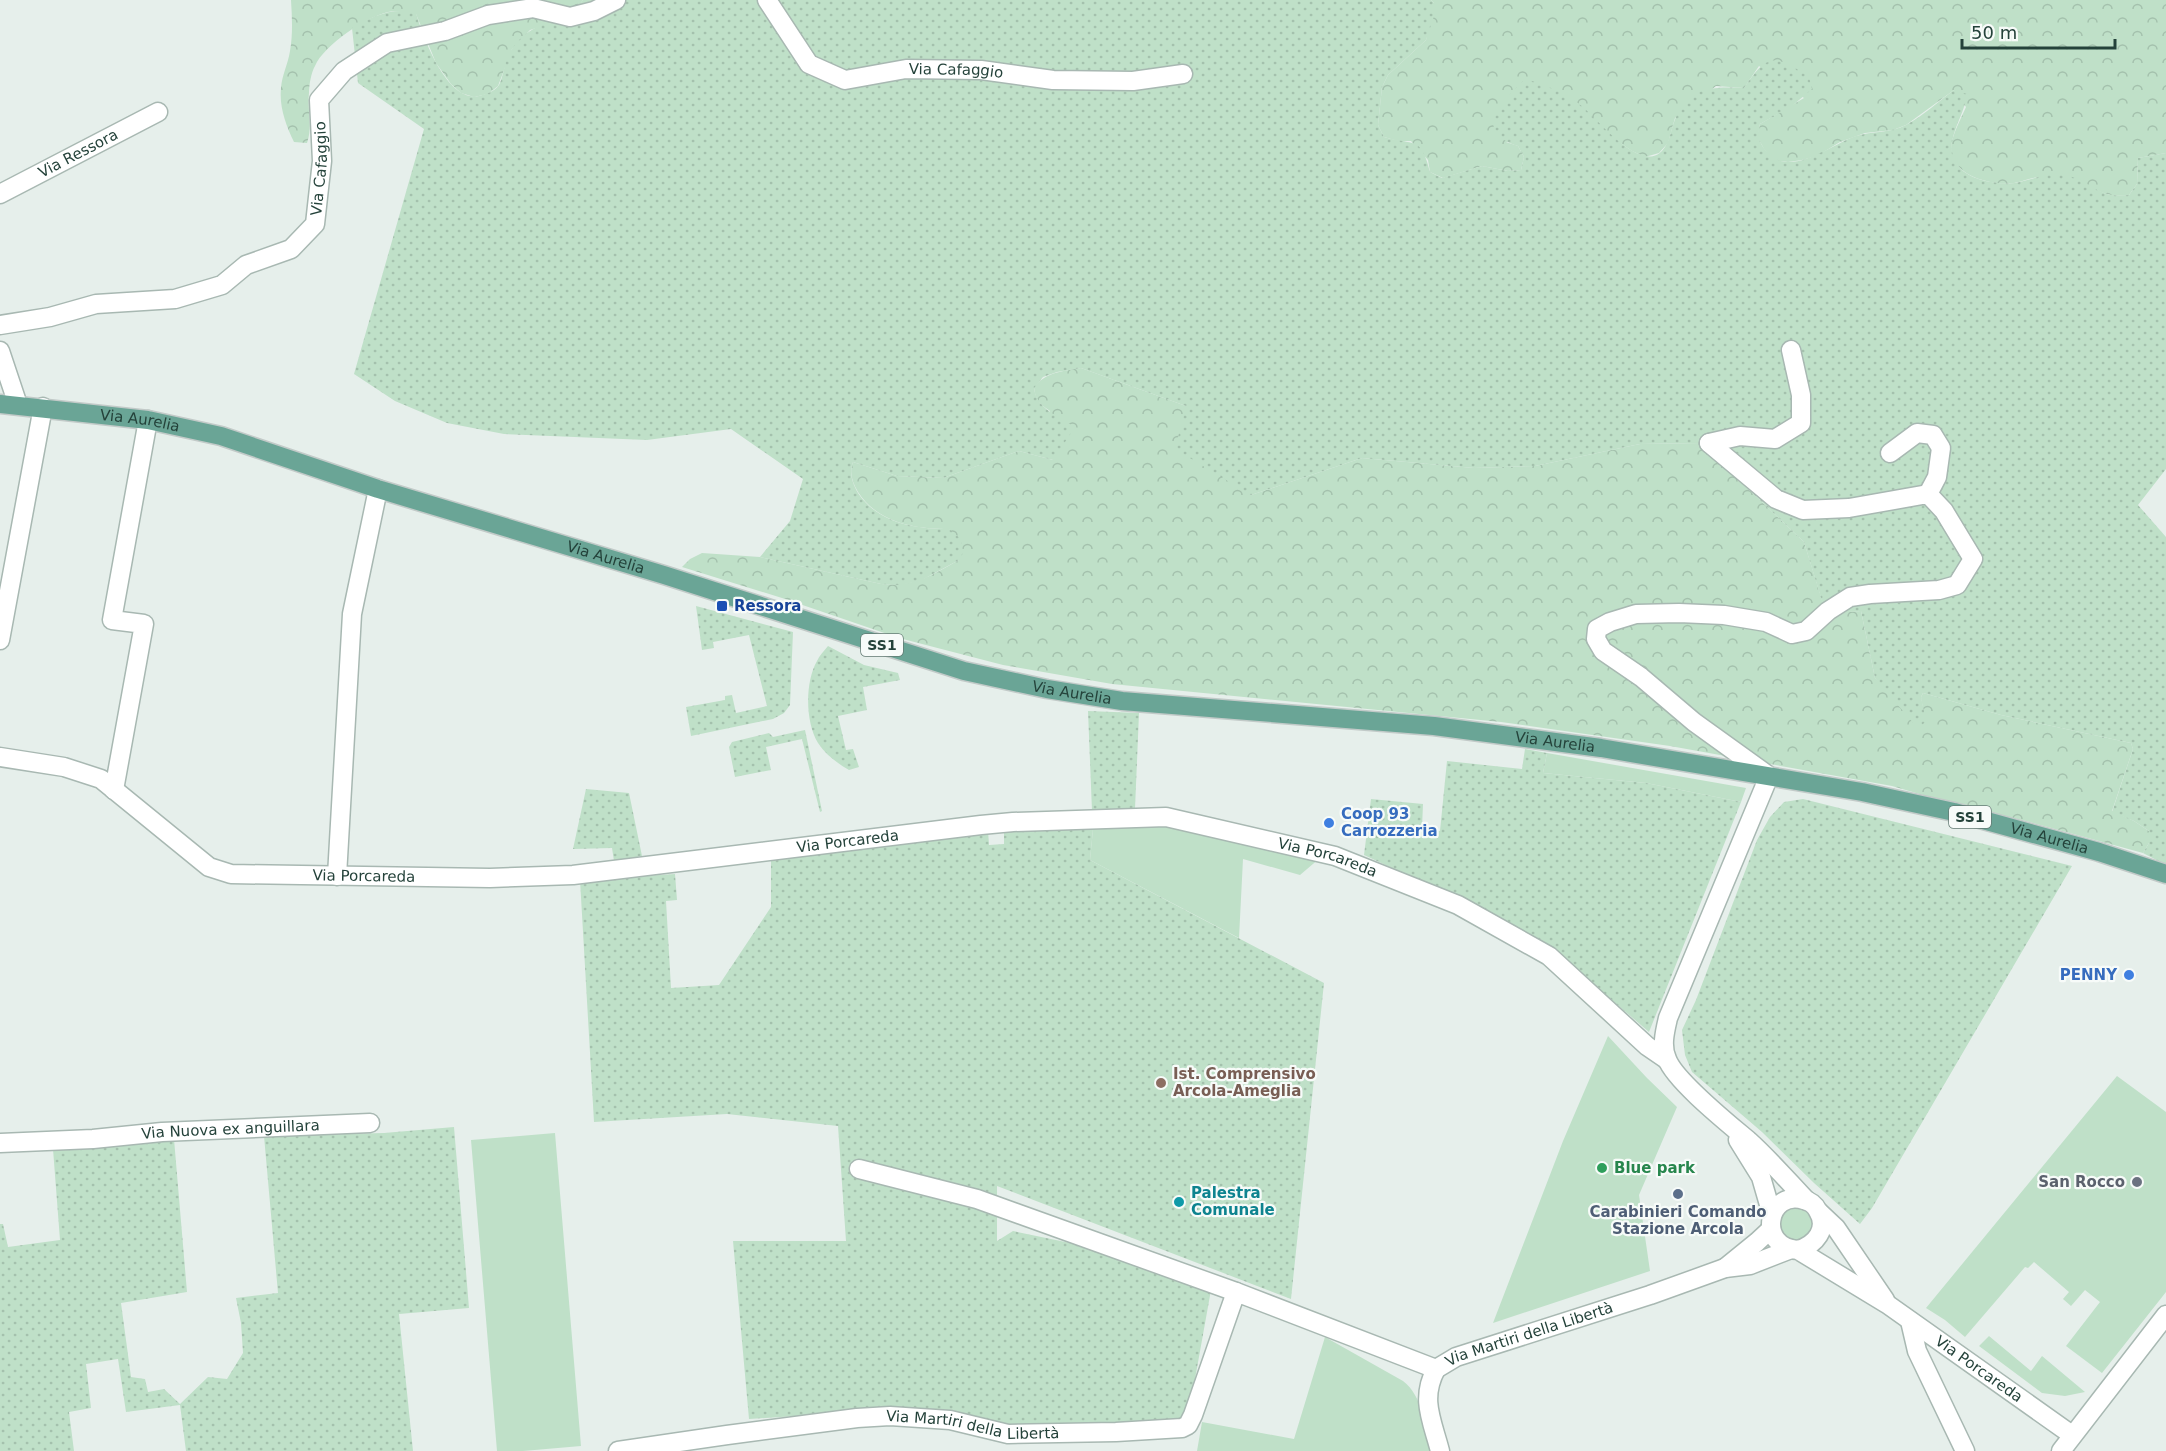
<svg xmlns="http://www.w3.org/2000/svg" width="2166" height="1451" font-family="'DejaVu Sans',sans-serif">
  <style>
    .grass { fill: #bfe0c8 }
    .forest { fill: url(#forest-crowns) }
    .park { fill: url(#park-dots) }
    .lines { fill: none; stroke-linecap: round; stroke-linejoin: round }
    .street-casing { stroke: #a8b8b2; stroke-width: 21 }
    .primary-casing { stroke: #c2cac8; stroke-width: 21 }
    .street { stroke: #fff; stroke-width: 18 }
    .primary { stroke: #6aa596; stroke-width: 18 }
    .transit-dot { fill: #1a4fb4; stroke: #f7fbf9; stroke-width: 2 }
    .shop-dot { fill: #3f7fe0; stroke: #f7fbf9; stroke-width: 2 }
    .education-dot { fill: #8d6e63; stroke: #f7fbf9; stroke-width: 2 }
    .leisure-dot { fill: #2e9e5b; stroke: #f7fbf9; stroke-width: 2 }
    .worship-dot { fill: #6b7280; stroke: #f7fbf9; stroke-width: 2 }
    .service-dot { fill: #5c6f8a; stroke: #f7fbf9; stroke-width: 2 }
    .culture-dot { fill: #0f9aa8; stroke: #f7fbf9; stroke-width: 2 }
    .labels { text-anchor: middle; stroke-width: 4.5; stroke-linejoin: round; paint-order: stroke }
    .shield { fill: #f7fbf9; stroke: #637a73; stroke-width: 1.5 }
    .shield-label { font-size: 14px; font-weight: bold; fill: #24423a }
    .street-label { font-size: 15px; fill: #24423a; stroke: #f7fbf9 }
    .transit-label { font-size: 15px; font-weight: bold; fill: #164399; stroke: #f7fbf9; text-anchor: start }
    .shop-label { font-size: 15px; font-weight: bold; fill: #366cbe; stroke: #f7fbf9; text-anchor: start }
    .education-label { font-size: 15px; font-weight: bold; fill: #785e54; stroke: #f7fbf9; text-anchor: start }
    .leisure-label { font-size: 15px; font-weight: bold; fill: #27864d; stroke: #f7fbf9; text-anchor: start }
    .worship-label { font-size: 15px; font-weight: bold; fill: #5b616d; stroke: #f7fbf9; text-anchor: end }
    .culture-label { font-size: 15px; font-weight: bold; fill: #0d838f; stroke: #f7fbf9; text-anchor: start }
    .service-label { font-size: 15px; font-weight: bold; fill: #4e5e75; stroke: #f7fbf9 }
  </style>
  <defs>
    <pattern id="forest-crowns" width="20" height="18" patternUnits="userSpaceOnUse" patternTransform="scale(1.5)"><rect width="20" height="18" fill="#bfe0c8"/><path d="M2 6a3 3 0 1 1 6 0M12 15a3 3 0 1 1 6 0" fill="none" stroke="#a4c1ad"/></pattern>
    <pattern id="park-dots" width="8" height="8" patternUnits="userSpaceOnUse" patternTransform="scale(1.5)"><rect width="8" height="8" fill="#bfe0c8"/><path d="M2 2h.1M6 6h.1" fill="none" stroke="#a4c1ad" stroke-width="1.8" stroke-linecap="round"/></pattern>
  </defs>
  <rect width="100%" height="100%" fill="#e6efeb"/>
  <path class="grass" d="M1547,753L1746,788L1741,802L1646,783L1543,773Z
    M1167,822L1320,858L1300,875L1243,859L1239,938L1090,860L1093,829Z
    M1608,1036L1647,1078L1677,1107L1639,1195L1650,1271L1493,1323L1563,1141Z
    M2117,1076L2166,1112V1292L2102,1373L2066,1346L2100,1302L2085,1290L2071,1306L2063,1299L2069,1292L2034,1262L2028,1268L2025,1267L1965,1337L1945,1320L1926,1308Z
    M555,1133L581,1446L523,1451H497L471,1140Z
    M1780 1224a16 16 0 1 1 32 0a16 16 0 1 1-32 0Z
    M1989,1336L2031,1371L2042,1356L2085,1392L2065,1396L2042,1393L1979,1346Z
    M1325,1337L1403,1381C1423,1396 1425,1427 1431,1451H1197L1202,1422L1294,1439Z"/>
  <path class="forest" d="M291,0H583L570,17L530,30L512,49L498,86L488,94L474,97L461,93L451,84L436,63L416,14C407,13 396,10 388,12C366,17 324,45 315,66C311,73 309,85 309,93C307,110 313,126 307,143L294,142C286,125 279,107 281,88C282,75 288,64 290,51C293,34 292,17 291,0Z
    M1431,0H2166V153L2138,158L2137,184L2129,195C2102,200 2090,182 2064,179C2057,179 2049,177 2041,177C2032,177 2023,182 2014,183C1990,186 1944,174 1952,141C1955,130 1961,118 1966,107L1954,90L1906,125L1893,130L1865,133L1840,142L1817,156L1802,160L1788,162L1773,160L1764,149L1757,136L1760,124L1804,98L1759,66L1744,88L1716,86L1675,118L1668,143L1659,153L1645,157L1632,151L1610,136L1506,142L1518,146L1524,157L1521,170L1508,171L1482,166L1443,178L1430,172L1428,160L1411,141H1398L1384,137L1378,125L1382,87L1388,75L1426,40L1434,3Z
    M1081,368L1186,406L1251,495L1362,458L1474,468L1535,466L1640,444L1700,443L1804,542L1826,613L1861,611L1875,678L1925,721L1921,697L1923,693L2001,715L2131,743L2133,749L2112,811L2134,821L2149,831V843L2143,853L2026,821L1954,804L1892,786L1670,746L1501,722L1112,684L1003,665L899,638L782,598L682,567L690,559L702,553L760,557L881,584C917,586 928,577 959,560L949,529C915,529 878,523 858,492C852,482 849,473 853,462L897,476L943,478L1019,451L1053,460L1050,411C1040,404 1035,400 1034,387C1046,372 1063,371 1081,368Z"/>
  <path class="park" d="M583,0H1431L1434,3V16L1426,40L1388,75L1382,87L1378,125L1384,137C1414,146 1421,135 1430,172L1442,178L1482,166L1508,171L1521,170L1524,157L1518,146C1469,130 1505,100 1525,79C1546,85 1566,93 1583,107C1603,125 1656,192 1671,132C1683,89 1703,86 1744,88C1767,54 1774,53 1809,77L1812,89L1792,106L1760,124C1757,136 1759,144 1768,153C1791,178 1832,144 1856,136C1872,131 1891,133 1906,125C1923,116 1939,101 1954,90L1967,94C1965,111 1955,125 1952,142C1950,149 1953,157 1957,164C1966,180 1998,185 2015,183C2031,180 2048,172 2065,175C2090,180 2099,200 2129,195L2137,184L2138,158L2166,153V469L2138,505L2166,537V865L2143,853L2149,843V831L2134,821L2112,812L2133,749L2131,743L2001,715L1923,693L1921,697L1926,721L1919,728L1914,724L1875,678L1861,611L1826,614L1804,542L1700,443L1640,444L1535,466L1474,468L1362,458L1251,495L1175,449L1186,406L1081,368L1057,372L1043,377L1034,388C1036,408 1059,417 1075,427L1053,460L1019,451L943,478L897,476L853,462C849,473 852,482 858,493C878,523 915,529 949,529L961,539L963,553L959,560L920,581L900,585L881,584L760,557L790,521L803,479L731,429L647,440L504,434L447,423L395,401L354,374L424,129L358,83L352,28C372,16 393,7 416,13C423,37 447,103 479,96C486,94 494,92 499,85C503,77 504,67 507,58C519,32 543,21 570,17Z
    M696,606L793,632L790,705L784,713L773,719L691,736L686,707L725,700V696L732,695L736,713L767,706L749,635L713,642L714,648L702,650Z
    M828,646L864,665L898,673L900,680L863,687L867,710L838,716L846,750L853,749L859,767L849,770C837,763 826,755 818,743C805,722 805,682 817,661C819,656 824,651 828,646Z
    M1088,711L1139,713L1135,809L1092,811Z
    M805,730L822,811L820,812L802,739L766,747L771,770L735,777L729,747L732,742L769,733L773,737Z
    M1525,749L1547,753L1543,773L1646,783L1741,802L1649,1032L1570,964L1498,917L1364,855L1371,799L1423,804L1422,828L1440,831L1447,761L1522,769Z
    M586,789L629,793L642,856L614,861L612,848L573,849Z
    M1803,799L2072,866L1872,1208L1860,1224L1814,1183L1762,1132L1692,1072L1685,1055L1682,1030L1696,1000L1757,840L1770,817L1784,802Z
    M1004,829H1093L1090,860L1324,983L1291,1299L997,1186V1241L1013,1231L1075,1244L1211,1290L1188,1418L1084,1429L1009,1425L886,1410L749,1419L733,1241H846L838,1126L727,1114L594,1122L580,880L675,874L677,900L666,901L671,988L719,985L771,907V856L988,830L989,845L1004,844Z
    M454,1127L469,1308L399,1314L413,1451H186L180,1405L126,1412L118,1359L86,1364L91,1408L69,1412L74,1451H0V1224H3L8,1247L60,1240L53,1149L174,1139L187,1292L121,1303L131,1377L145,1379L148,1392L164,1389L180,1404L208,1377L227,1379L243,1353L241,1323L236,1298L278,1293L264,1136L384,1133Z"/>
  <g class="lines">
    <defs>
      <g id="street">
        <path id="s1" d="M767,0L809,64L845,80L906,69L981,70L1053,80L1133,81L1183,74"/>
        <path id="s2" d="M0,194L158,112"/>
        <path id="s3" d="M0,325L50,317L96,304L175,299L222,285L246,265L291,249L315,224L322,161L319,100L344,71L387,43L445,31L488,15L533,8L570,17L594,11L616,0"/>
        <path d="M0,351L18,405"/>
        <path d="M1709,443L1776,499L1803,510L1849,508L1928,494L1944,511L1973,559L1957,585L1939,590L1870,594L1850,597L1828,611L1806,631L1792,634L1766,622L1724,615L1679,613L1636,614L1610,622L1597,629L1596,639L1603,651L1641,677L1694,722L1769,776L1668,1018C1665,1031 1661,1046 1667,1059C1675,1081 1729,1124 1749,1141C1769,1159 1788,1181 1807,1201"/>
        <path d="M1709,443L1740,436L1775,439L1801,423V395L1791,350"/>
        <path d="M1890,453L1917,433L1933,435L1941,448L1937,477L1928,494"/>
        <path d="M0,640L43,407"/>
        <path id="s4" d="M0,757L64,767L101,779L209,867L231,874L490,878L573,875L981,825L1013,822L1166,817L1335,856L1458,905L1549,956L1647,1046L1666,1059"/>
        <path d="M114,790L144,624L112,620L148,420"/>
        <path d="M337,876L352,614L378,489"/>
        <path d="M1738,1140L1761,1177L1772,1215"/>
        <path id="s5" d="M0,1143L93,1139L162,1132L370,1123"/>
        <path d="M859,1169L977,1199L1236,1292"/>
        <path d="M1819,1212L1836,1228L1885,1300"/>
        <path id="s6" d="M1798,1250C1815,1245 1829,1229 1818,1211C1815,1205 1810,1201 1804,1200C1767,1189 1756,1247 1798,1250L1887,1304L2072,1435"/>
        <path d="M1725,1268L1757,1242L1771,1229"/>
        <path d="M1910,1321L1917,1351L1965,1451"/>
        <path id="s7" d="M1436,1369L1456,1357L1650,1295L1725,1268L1750,1265L1791,1249"/>
        <path d="M1436,1369C1420,1399 1432,1420 1440,1451"/>
        <path id="s8" d="M618,1451L727,1435L857,1418L890,1416L950,1420L1008,1434L1116,1432L1182,1428L1188,1425L1193,1415L1236,1292L1436,1369"/>
        <path d="M2061,1451L2166,1315"/>
      </g>
      <g id="primary">
        <path id="s9" d="M0,404L148,420L221,436L378,489L664,575L964,671L1047,689L1122,701L1434,726L1601,748L1862,792L1954,812L2099,852L2166,874"/>
      </g>
    </defs>
    <use href="#street" class="street-casing"/>
    <use href="#primary" class="primary-casing"/>
    <use href="#street" class="street"/>
    <use href="#primary" class="primary"/>
  </g>
  <rect class="transit-dot" x="716" y="600" width="12" height="12" rx="3"/>
  <g class="shop-dot">
    <circle cx="1329" cy="823" r="6"/>
    <circle cx="2129" cy="975" r="6"/>
  </g>
  <circle class="education-dot" cx="1161" cy="1083" r="6"/>
  <circle class="leisure-dot" cx="1602" cy="1168" r="6"/>
  <circle class="worship-dot" cx="2137" cy="1182" r="6"/>
  <circle class="service-dot" cx="1678" cy="1194" r="6"/>
  <circle class="culture-dot" cx="1179" cy="1202" r="6"/>
  <g class="labels">
    <g class="shield">
      <rect x="861" y="634" width="42" height="22" rx="4.5"/>
      <rect x="1949" y="806" width="42" height="22" rx="4.5"/>
    </g>
    <g class="shield-label">
      <text x="882" y="650">SS1</text>
      <text x="1970" y="822">SS1</text>
    </g>
    <g class="street-label">
      <text dy="5" stroke="none"><textPath href="#s1" startOffset="228">Via Cafaggio</textPath></text>
      <text dy="5" stroke="none"><textPath href="#s2" startOffset="88">Via Ressora</textPath></text>
      <text dy="5" stroke="none"><textPath href="#s3" startOffset="396">Via Cafaggio</textPath></text>
      <text dy="5" stroke="none"><textPath href="#s9" startOffset="141">Via Aurelia</textPath></text>
      <text dy="5" stroke="none"><textPath href="#s9" startOffset="627">Via Aurelia</textPath></text>
      <text dy="5" stroke="none"><textPath href="#s9" startOffset="1113">Via Aurelia</textPath></text>
      <text dy="5" stroke="none"><textPath href="#s9" startOffset="1599">Via Aurelia</textPath></text>
      <text dy="5" stroke="none"><textPath href="#s9" startOffset="2103">Via Aurelia</textPath></text>
      <text dy="5" stroke="none"><textPath href="#s4" startOffset="885">Via Porcareda</textPath></text>
      <text dy="5" stroke="none"><textPath href="#s4" startOffset="1371">Via Porcareda</textPath></text>
      <text dy="5" stroke="none"><textPath href="#s4" startOffset="399">Via Porcareda</textPath></text>
      <text dy="5" stroke="none"><textPath href="#s5" startOffset="231">Via Nuova ex anguillara</textPath></text>
      <text dy="5" stroke="none"><textPath href="#s7" startOffset="100">Via Martiri della Libertà</textPath></text>
      <text dy="5" stroke="none"><textPath href="#s6" startOffset="376">Via Porcareda</textPath></text>
      <text dy="5" stroke="none"><textPath href="#s8" startOffset="358">Via Martiri della Libertà</textPath></text>
    </g>
    <g class="transit-label">
      <text x="734" y="611">Ressora</text>
    </g>
    <g class="shop-label">
      <text x="1341" y="819">Coop 93<tspan x="1341" dy="17">Carrozzeria</tspan></text>
      <text x="2117" y="980" text-anchor="end">PENNY</text>
    </g>
    <g class="education-label">
      <text x="1173" y="1079">Ist. Comprensivo<tspan x="1173" dy="17">Arcola-Ameglia</tspan></text>
    </g>
    <g class="leisure-label">
      <text x="1614" y="1173">Blue park</text>
    </g>
    <g class="worship-label">
      <text x="2125" y="1187">San Rocco</text>
    </g>
    <g class="culture-label">
      <text x="1191" y="1198">Palestra<tspan x="1191" dy="17">Comunale</tspan></text>
    </g>
    <g class="service-label">
      <text x="1678" y="1217">Carabinieri Comando<tspan x="1678" dy="17">Stazione Arcola</tspan></text>
    </g>
  </g>
  <path d="M1962 39v9h153v-9" fill="none" stroke="#24423a" stroke-width="3"/>
  <text x="1971" y="39" font-size="18" fill="#24423a" stroke="#f7fbf9" stroke-width="4.5" paint-order="stroke">50 m</text>
</svg>
